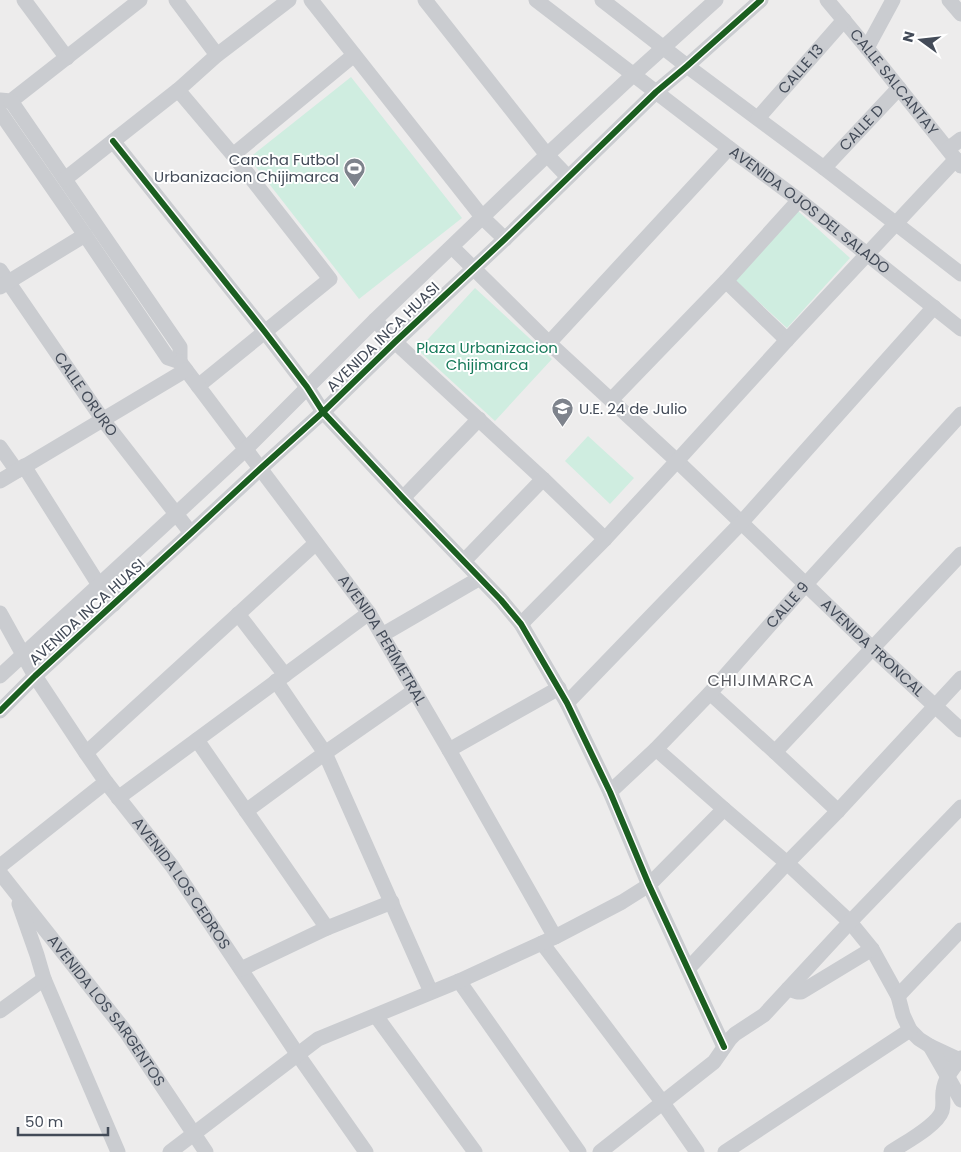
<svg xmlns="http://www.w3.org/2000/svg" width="961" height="1152" font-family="Poppins,sans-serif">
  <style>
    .green { fill: #cfede0 }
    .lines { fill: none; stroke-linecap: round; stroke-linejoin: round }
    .minor { stroke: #caccd0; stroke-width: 15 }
    .cycleway-casing { stroke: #fff; stroke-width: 9 }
    .cycleway { stroke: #1b5e20; stroke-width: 6 }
    .labels { text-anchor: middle; stroke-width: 4; stroke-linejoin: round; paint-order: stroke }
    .street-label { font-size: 15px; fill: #434b58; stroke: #fff }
    .poi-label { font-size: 15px; fill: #434b58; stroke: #fff; text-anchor: end }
    .park-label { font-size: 15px; fill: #157959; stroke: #fff }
    .neighbourhood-label { font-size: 16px; letter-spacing: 1px; fill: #585a60; stroke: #fff }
  </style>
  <rect width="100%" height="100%" fill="#edecec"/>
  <path class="green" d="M351,77L462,218L359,299L249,158Z
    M797,210L850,258L787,328L734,279Z
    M475,288L552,359L495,421L418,350Z
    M588,436L634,478L610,504L565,461Z"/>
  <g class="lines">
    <g class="minor">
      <path d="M24,0L67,58"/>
      <path d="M176,0L217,55"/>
      <path d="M311,0L483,218L505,239"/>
      <path d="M425,0L547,155L568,177"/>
      <path id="s1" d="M536,0L729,148L799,200L961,329"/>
      <path d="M602,0L687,66L824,168L961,274"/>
      <path id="s2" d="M827,0L867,48L961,166"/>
      <path d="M949,0L961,14"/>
      <path d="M867,48L893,0"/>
      <path d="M178,90L233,155L330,279L198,386"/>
      <path d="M0,100L11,101L140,0"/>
      <path d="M11,101L180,347V362"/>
      <path d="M0,112L85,235L168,358L180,362"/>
      <path id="s3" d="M758,118L844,20"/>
      <path d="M113,141L265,332L307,387L323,412L403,498L501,600L521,624L567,703L610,792L649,885L724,1047"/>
      <path d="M948,149L961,139"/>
      <path d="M233,155L354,55"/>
      <path id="s4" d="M824,168L899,88"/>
      <path d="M65,179L178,90L217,55L289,0"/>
      <path id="s5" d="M452,247L549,343L677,461L872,648L961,730"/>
      <path id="s6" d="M0,270L103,420L191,533"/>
      <path d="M726,281L787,340"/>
      <path d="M0,287L85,235"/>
      <path d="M375,320L395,342L543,479L605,539"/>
      <path d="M549,343L729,148"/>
      <path id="s7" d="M180,362L369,613L449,750L555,937"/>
      <path d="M611,400L726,281L799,200"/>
      <path d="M0,447L17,471"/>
      <path d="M24,466L99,585L114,604"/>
      <path d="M0,481L186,370"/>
      <path d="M403,498L479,419"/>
      <path d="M464,561L543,479"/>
      <path id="s8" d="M0,613L35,676L86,753L106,782L172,866L298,1055L366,1152"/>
      <path d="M238,614L285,675"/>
      <path d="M521,624L605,539L677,461L787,340L956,159"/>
      <path d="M382,635L480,578"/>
      <path d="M0,676L176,514L246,449L375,320L547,155L634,74L716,0"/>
      <path d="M276,681L325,753L431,992"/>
      <path d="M710,693L775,752L838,811"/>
      <path d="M567,703L741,523L934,307"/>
      <path d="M0,711L35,676L191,533L261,468L323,412L395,342L505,239L656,92L687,66L761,0"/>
      <path d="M197,740L327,928"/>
      <path d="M656,749L724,809L787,863L850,922L872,949L898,996L903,1015L910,1030L919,1039L930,1046L960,1060L961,1062"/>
      <path d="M449,750L559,688"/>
      <path d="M775,752L961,554"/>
      <path d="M86,753L316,543"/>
      <path id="s9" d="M610,792L656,749L710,693L806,584L961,414"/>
      <path d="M118,798L369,613"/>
      <path d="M246,811L325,753L414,691"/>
      <path d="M0,866L106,782"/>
      <path id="s10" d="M0,873L126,1032L206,1152"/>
      <path d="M19,904L37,955L44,979L118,1152"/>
      <path d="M542,943L663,1103L697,1152"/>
      <path d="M241,969L327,928L392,902"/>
      <path d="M688,969L787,863L838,811L961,678"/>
      <path d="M459,981L579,1152"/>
      <path d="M788,989L797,992H801L872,949"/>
      <path d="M898,996L961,930"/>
      <path d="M0,1011L44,979"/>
      <path d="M376,1016L475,1152"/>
      <path d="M930,1046L961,1100"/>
      <path d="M170,1152L318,1039L459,981L555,937L622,902L649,885L724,809"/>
      <path d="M600,1152L714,1062L730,1039L735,1034L764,1015L850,922L961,807"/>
      <path d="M725,1152L910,1030"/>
      <path d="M891,1152C904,1143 937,1126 942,1111C944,1104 942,1098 943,1092C944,1079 953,1068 961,1058"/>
    </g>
    <defs>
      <path id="cycleway" d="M113,141L265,332L307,387L323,412L403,498L501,600L521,624L567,703L610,792L649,885L724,1047
        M0,711L35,676L191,533L261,468L323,412L395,342L505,239L656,92L687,66L761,0"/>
    </defs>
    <use href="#cycleway" class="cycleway-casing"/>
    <use href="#cycleway" class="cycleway"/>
  </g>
  <defs>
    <symbol id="stadium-pin" viewBox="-11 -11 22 30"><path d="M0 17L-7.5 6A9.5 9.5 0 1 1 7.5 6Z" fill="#7e838c" stroke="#fff"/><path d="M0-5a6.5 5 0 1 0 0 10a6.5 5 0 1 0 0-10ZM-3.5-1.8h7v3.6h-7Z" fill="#fff"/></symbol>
    <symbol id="school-pin" viewBox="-11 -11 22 30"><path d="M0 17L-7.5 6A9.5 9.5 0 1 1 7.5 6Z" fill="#7e838c" stroke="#fff"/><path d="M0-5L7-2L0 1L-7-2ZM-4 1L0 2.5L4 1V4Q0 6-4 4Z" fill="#fff"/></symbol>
  </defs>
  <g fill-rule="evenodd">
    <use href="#stadium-pin" x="342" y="156" width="25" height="34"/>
    <use href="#school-pin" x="550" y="396" width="25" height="34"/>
  </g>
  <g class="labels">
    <g class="street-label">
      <text dy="5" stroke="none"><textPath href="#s3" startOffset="65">CALLE 13</textPath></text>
      <text dy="5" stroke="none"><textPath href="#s2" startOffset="106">CALLE SALCANTAY</textPath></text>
      <text dy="5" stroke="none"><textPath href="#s4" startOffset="55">CALLE D</textPath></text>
      <text dy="5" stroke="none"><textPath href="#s1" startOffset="345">AVENIDA OJOS DEL SALADO</textPath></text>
      <text transform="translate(383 337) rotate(-44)" y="5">AVENIDA INCA HUASI</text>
      <text dy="5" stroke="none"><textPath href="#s6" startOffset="151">CALLE ORURO</textPath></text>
      <text dy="5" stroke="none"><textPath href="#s9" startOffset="258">CALLE 9</textPath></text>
      <text transform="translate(87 612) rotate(-42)" y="5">AVENIDA INCA HUASI</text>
      <text dy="5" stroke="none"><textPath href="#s7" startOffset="344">AVENIDA PERÍMETRAL</textPath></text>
      <text dy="5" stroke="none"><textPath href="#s5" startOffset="581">AVENIDA TRONCAL</textPath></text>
      <text dy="5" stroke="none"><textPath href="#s8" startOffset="326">AVENIDA LOS CEDROS</textPath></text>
      <text dy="5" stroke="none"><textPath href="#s10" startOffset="174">AVENIDA LOS SARGENTOS</textPath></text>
    </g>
    <g class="poi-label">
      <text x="339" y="165">Cancha Futbol<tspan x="339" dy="17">Urbanizacion Chijimarca</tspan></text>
      <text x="579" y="414" text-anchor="start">U.E. 24 de Julio</text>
    </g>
    <g class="park-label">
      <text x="487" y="353">Plaza Urbanizacion<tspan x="487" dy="17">Chijimarca</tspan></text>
    </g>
    <g class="neighbourhood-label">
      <text x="761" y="686">CHIJIMARCA</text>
    </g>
  </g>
  <g transform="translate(921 40) rotate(285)" stroke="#ffffff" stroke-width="4" paint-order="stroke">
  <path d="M0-4L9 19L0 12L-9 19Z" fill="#434b58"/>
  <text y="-8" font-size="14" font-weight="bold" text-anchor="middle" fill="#434b58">N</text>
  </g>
  <path d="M18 1127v8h90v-8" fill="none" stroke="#434b58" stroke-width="2.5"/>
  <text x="25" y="1127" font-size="15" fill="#434b58" stroke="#ffffff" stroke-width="4" paint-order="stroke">50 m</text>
</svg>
